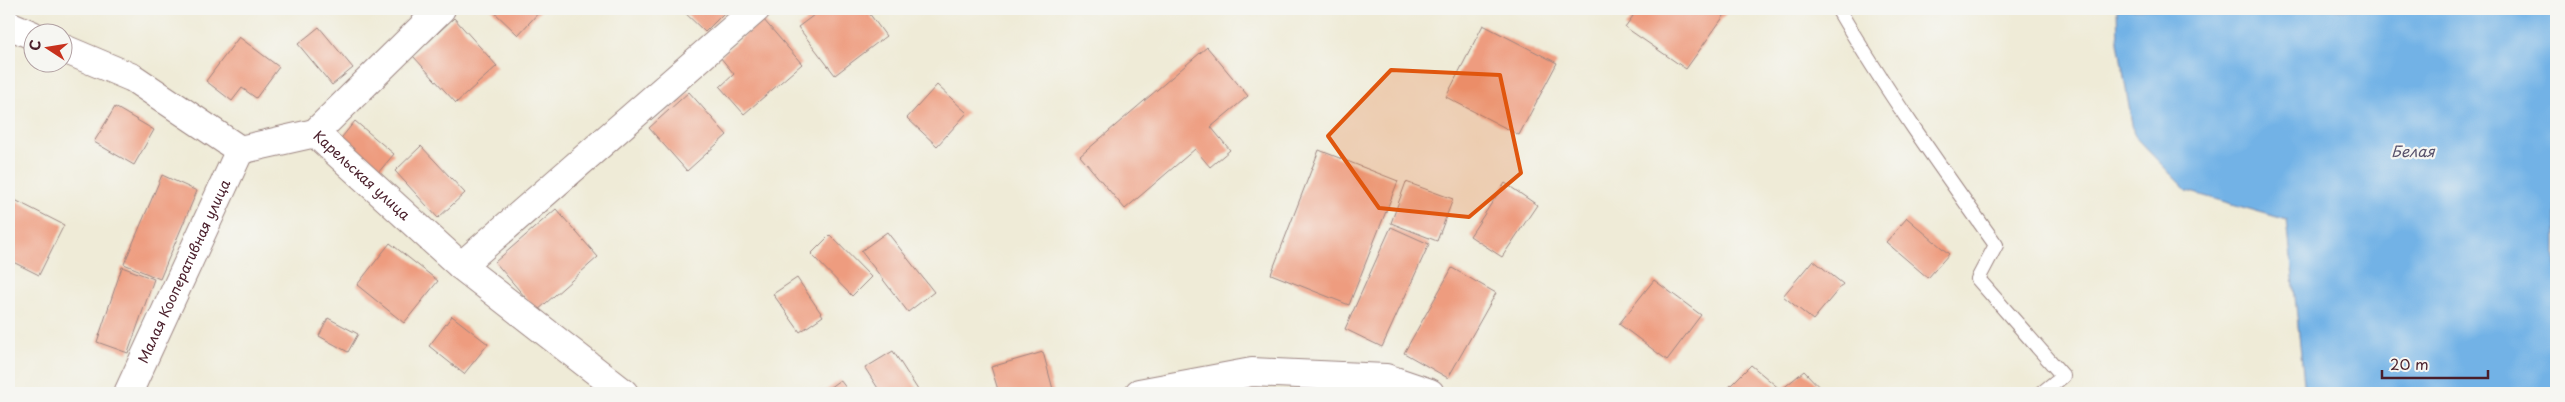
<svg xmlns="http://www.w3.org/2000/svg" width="2565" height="402" font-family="'Playpen Sans',sans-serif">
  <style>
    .water { fill: #72b2e6; stroke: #5e6888 }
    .building { fill: #ee9c7f }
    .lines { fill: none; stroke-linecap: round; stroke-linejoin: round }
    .lane-casing { stroke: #9c8581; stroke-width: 16 }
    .street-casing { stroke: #9c8581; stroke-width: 30 }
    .lane { stroke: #fff; stroke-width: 14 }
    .street { stroke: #fff; stroke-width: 28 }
    .marked { fill: #e0560e; fill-opacity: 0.2; stroke: #e0560e; stroke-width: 4; stroke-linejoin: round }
    .labels { text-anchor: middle; stroke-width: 4.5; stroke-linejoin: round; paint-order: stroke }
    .street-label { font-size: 14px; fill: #4a1f2b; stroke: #f6f6f2 }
    .water-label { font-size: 15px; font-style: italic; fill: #58526c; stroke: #f6f6f2 }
  </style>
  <rect width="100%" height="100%" fill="#f6f6f2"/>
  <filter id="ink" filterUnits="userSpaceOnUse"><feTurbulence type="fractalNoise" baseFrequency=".02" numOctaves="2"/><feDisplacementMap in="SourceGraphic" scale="10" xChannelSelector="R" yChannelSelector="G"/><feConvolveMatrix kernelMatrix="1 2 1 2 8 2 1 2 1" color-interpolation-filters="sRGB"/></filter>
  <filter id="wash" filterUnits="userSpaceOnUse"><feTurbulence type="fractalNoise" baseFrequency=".0096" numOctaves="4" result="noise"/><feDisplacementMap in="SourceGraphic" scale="20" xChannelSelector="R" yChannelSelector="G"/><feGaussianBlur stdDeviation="1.12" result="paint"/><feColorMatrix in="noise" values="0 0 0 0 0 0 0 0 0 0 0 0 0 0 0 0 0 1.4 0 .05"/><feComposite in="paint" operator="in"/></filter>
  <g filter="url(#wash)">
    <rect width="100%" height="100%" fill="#efebd7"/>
    <path class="water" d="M2117,9H2556V393H2305L2287,220L2187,191L2134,136L2118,42Z"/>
    <g id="blocks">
      <path class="building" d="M491,9H542L518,35Z
        M681,9H720L724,13L705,32Z
        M822,9H866L886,36L835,75L798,27Z
        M1638,9H1729L1686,69L1625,27Z
        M454,18L497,66L456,103L413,56Z
        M763,19L802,64L744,114L720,87L734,74L720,57Z
        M1483,25L1557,63L1519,135L1446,97Z
        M319,27L353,68L332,85L298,44Z
        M239,37L279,67L256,98L242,88L232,101L206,81Z
        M1207,47L1248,96L1211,127L1230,150L1210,167L1195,149L1125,209L1080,156Z
        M937,85L967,113L937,146L907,118Z
        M689,92L727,135L687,171L649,128Z
        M115,107L154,130L134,165L94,142Z
        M355,121L394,154L377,174L338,142Z
        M421,146L465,193L438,218L395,171Z
        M1319,150L1398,181L1349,305L1271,274Z
        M162,175L197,191L160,279L124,264Z
        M1406,182L1453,199L1437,241L1391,223Z
        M1505,183L1537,205L1502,257L1470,236Z
        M11,198L64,225L39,275L9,260V204Z
        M556,209L598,257L537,311L495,262Z
        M1907,218L1949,254L1928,278L1886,242Z
        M1391,227L1429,244L1382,347L1345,329Z
        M887,232L934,292L908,312L861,251Z
        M830,235L871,277L852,296L811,254Z
        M390,243L438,281L404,323L357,285Z
        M1813,260L1843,284L1813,320L1783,296Z
        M122,267L154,279L128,353L97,342Z
        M1452,268L1496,293L1448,378L1404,353Z
        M797,278L823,316L800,332L773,294Z
        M1654,280L1701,315L1667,360L1619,324Z
        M452,316L488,344L464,374L429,346Z
        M328,318L358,334L348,352L319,336Z
        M893,351L920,393H881L865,368Z
        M1043,352L1054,393H999L991,367Z
        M1751,365L1781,390L1804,371L1825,393H1723Z
        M840,380L850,393H822Z"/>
    </g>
  </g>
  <g filter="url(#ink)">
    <use href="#blocks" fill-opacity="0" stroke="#9c8581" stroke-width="1"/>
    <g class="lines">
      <defs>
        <path id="lane" d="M1838,9C1886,91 1941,168 1996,245L1978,279L2063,376L2042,393"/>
        <g id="street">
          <path d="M9,25L32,35"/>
          <path id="s1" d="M62,48L133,78L240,150L315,133L461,266L624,393"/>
          <path d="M315,133L441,9"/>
          <path d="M461,266L756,9"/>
          <path id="s2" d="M128,393L240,150"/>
          <path d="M1139,393L1252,372L1386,378L1430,393"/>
        </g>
      </defs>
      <use href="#lane" class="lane-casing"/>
      <use href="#street" class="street-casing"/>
      <use href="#lane" class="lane"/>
      <use href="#street" class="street"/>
    </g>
  </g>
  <path class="marked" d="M1391,70L1500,75L1521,173L1469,217L1379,208L1328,136Z"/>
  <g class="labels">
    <g class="street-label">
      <text dy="5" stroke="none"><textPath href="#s1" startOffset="346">Карельская улица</textPath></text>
      <text dy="5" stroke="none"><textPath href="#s2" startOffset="134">Малая Кооперативная улица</textPath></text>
    </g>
    <g class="water-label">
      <text x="2413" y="157">Белая</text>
    </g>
  </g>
  <rect width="2565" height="402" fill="none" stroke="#f6f6f2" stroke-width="30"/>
  <g transform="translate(48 48) rotate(282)"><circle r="24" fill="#f6f6f2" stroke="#b1a0a2"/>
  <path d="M0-4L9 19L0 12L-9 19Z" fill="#c8321e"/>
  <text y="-8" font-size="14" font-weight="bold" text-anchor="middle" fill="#4a1f2b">С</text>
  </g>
  <path d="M2382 370v8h106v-8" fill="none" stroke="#4a1f2b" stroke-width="2.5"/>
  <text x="2390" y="370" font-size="15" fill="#4a1f2b" stroke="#f6f6f2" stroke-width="4" paint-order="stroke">20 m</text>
</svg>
